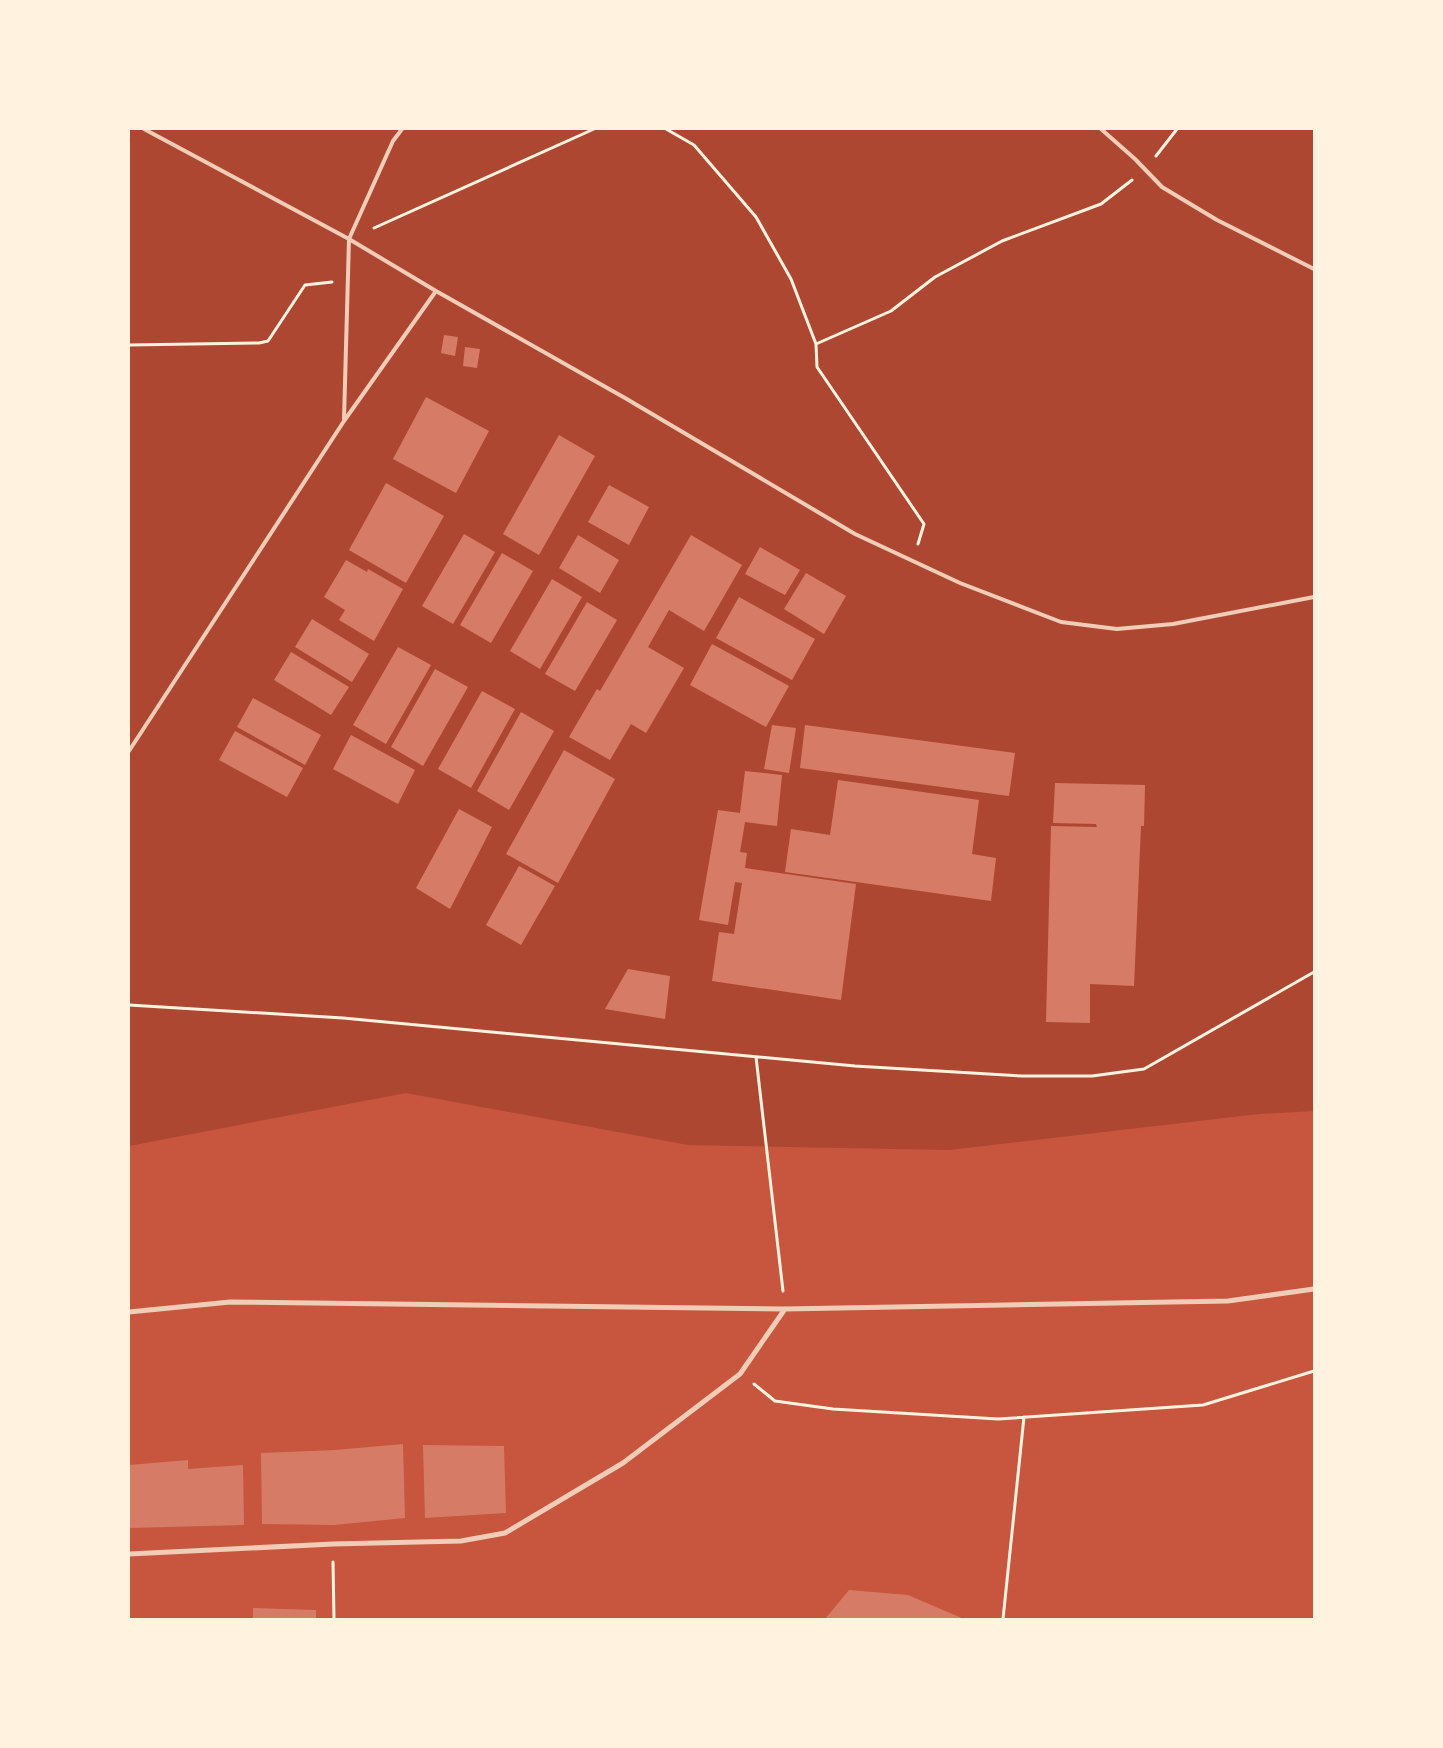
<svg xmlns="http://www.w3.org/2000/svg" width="1443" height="1748" font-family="'Public Sans',sans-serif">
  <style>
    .green { fill: #ae4732 }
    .building { fill: #d67c66 }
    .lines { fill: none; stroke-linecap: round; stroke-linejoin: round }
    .path { stroke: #fff3e0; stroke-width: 3 }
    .service { stroke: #f1ccb7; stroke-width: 4 }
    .minor { stroke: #f1ccb7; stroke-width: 5 }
  </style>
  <rect width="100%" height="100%" fill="#c8553d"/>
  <path class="green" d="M129,129H1314V1111L1259,1114L949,1150L688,1145L406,1093L129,1146Z"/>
  <path class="building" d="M444,335L458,337L455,356L441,353Z
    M465,347L480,349L477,368L463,366Z
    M426,397L489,431L456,493L393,459Z
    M559,435L595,456L539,555L503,534Z
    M386,483L444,516L406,583L349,550Z
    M609,485L649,507L629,545L588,522Z
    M464,534L495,552L453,624L422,606Z
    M578,535L619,560L600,593L559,568Z
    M691,535L742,565L704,631L669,610L648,647L684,668L646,733L631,724L610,760L569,737L597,689L600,691Z
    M760,547L800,570L785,595L745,574Z
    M502,553L533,571L491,643L460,625Z
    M346,560L367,572L368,569L403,589L374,641L339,620L345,610L324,597Z
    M806,573L846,596L824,634L784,609Z
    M552,579L582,597L540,669L510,651Z
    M739,597L815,639L792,680L716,638Z
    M587,602L617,620L575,691L545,674Z
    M312,619L369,654L352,682L295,647Z
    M712,644L789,686L766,727L690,685Z
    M398,647L431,665L386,744L353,725Z
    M291,652L349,687L331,715L274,680Z
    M435,669L468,687L423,766L391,747Z
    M482,691L515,709L471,788L438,769Z
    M253,698L321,735L305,765L237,727Z
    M521,712L554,731L509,810L477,791Z
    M772,725L796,728L789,773L764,769Z
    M805,725L1015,753L1009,796L800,768Z
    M235,731L303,768L287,797L219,760Z
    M351,735L415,770L398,804L333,769Z
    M564,750L615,779L558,883L506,854Z
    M745,771L782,775L777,826L745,822L740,852L747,853L745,868L856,884L841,1000L712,981L719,932L734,934L742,883L735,882L728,925L699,920L718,810L740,813Z
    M838,780L979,800L972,854L996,858L991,901L785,872L791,829L830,835Z
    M1055,783L1145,785L1144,826H1141L1134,986L1090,984V1023L1046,1022L1051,826L1097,827L1096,824L1053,823Z
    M459,809L492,827L450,909L416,888Z
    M519,866L555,886L521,945L486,925Z
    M628,969L670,976L665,1019L605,1009Z
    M403,1444L405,1518L334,1525L262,1524L261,1453L335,1450Z
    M423,1445L504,1446L506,1513L425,1518Z
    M188,1460V1469L243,1465L244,1525L129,1528V1465Z
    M849,1590L908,1595L964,1619H825Z
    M253,1608L316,1610V1619H253Z"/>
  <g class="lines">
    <path class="path" d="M666,129L694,145L756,217L791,279L816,344
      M1156,156L1177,129
      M374,228L594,129
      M129,345L259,343L268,341L305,285L332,282
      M918,544L924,524L817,367L816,344L891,311L935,277L1002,241L1101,204L1132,180
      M129,1005L343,1018L855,1066L1022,1076H1092L1144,1069L1314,972
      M756,1057L783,1291
      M754,1384L775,1401L833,1409L998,1419L1203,1405L1314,1371
      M333,1562L334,1619
      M1003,1619L1024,1417"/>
    <path class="service" d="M144,129L349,239L436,291L625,398L855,534L960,583L1061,622L1117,629L1173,624L1314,597
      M1101,129L1135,159L1162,187L1217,220L1314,269
      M344,419L349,239L393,141L402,129
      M129,751L344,421L436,291"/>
    <path class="minor" d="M129,1312L230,1302L785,1309L1228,1301L1314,1289
      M129,1554L333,1544L461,1541L505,1533L623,1463L740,1374L785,1309"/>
  </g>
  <rect width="1443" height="1748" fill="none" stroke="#fff3e0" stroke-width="260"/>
</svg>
